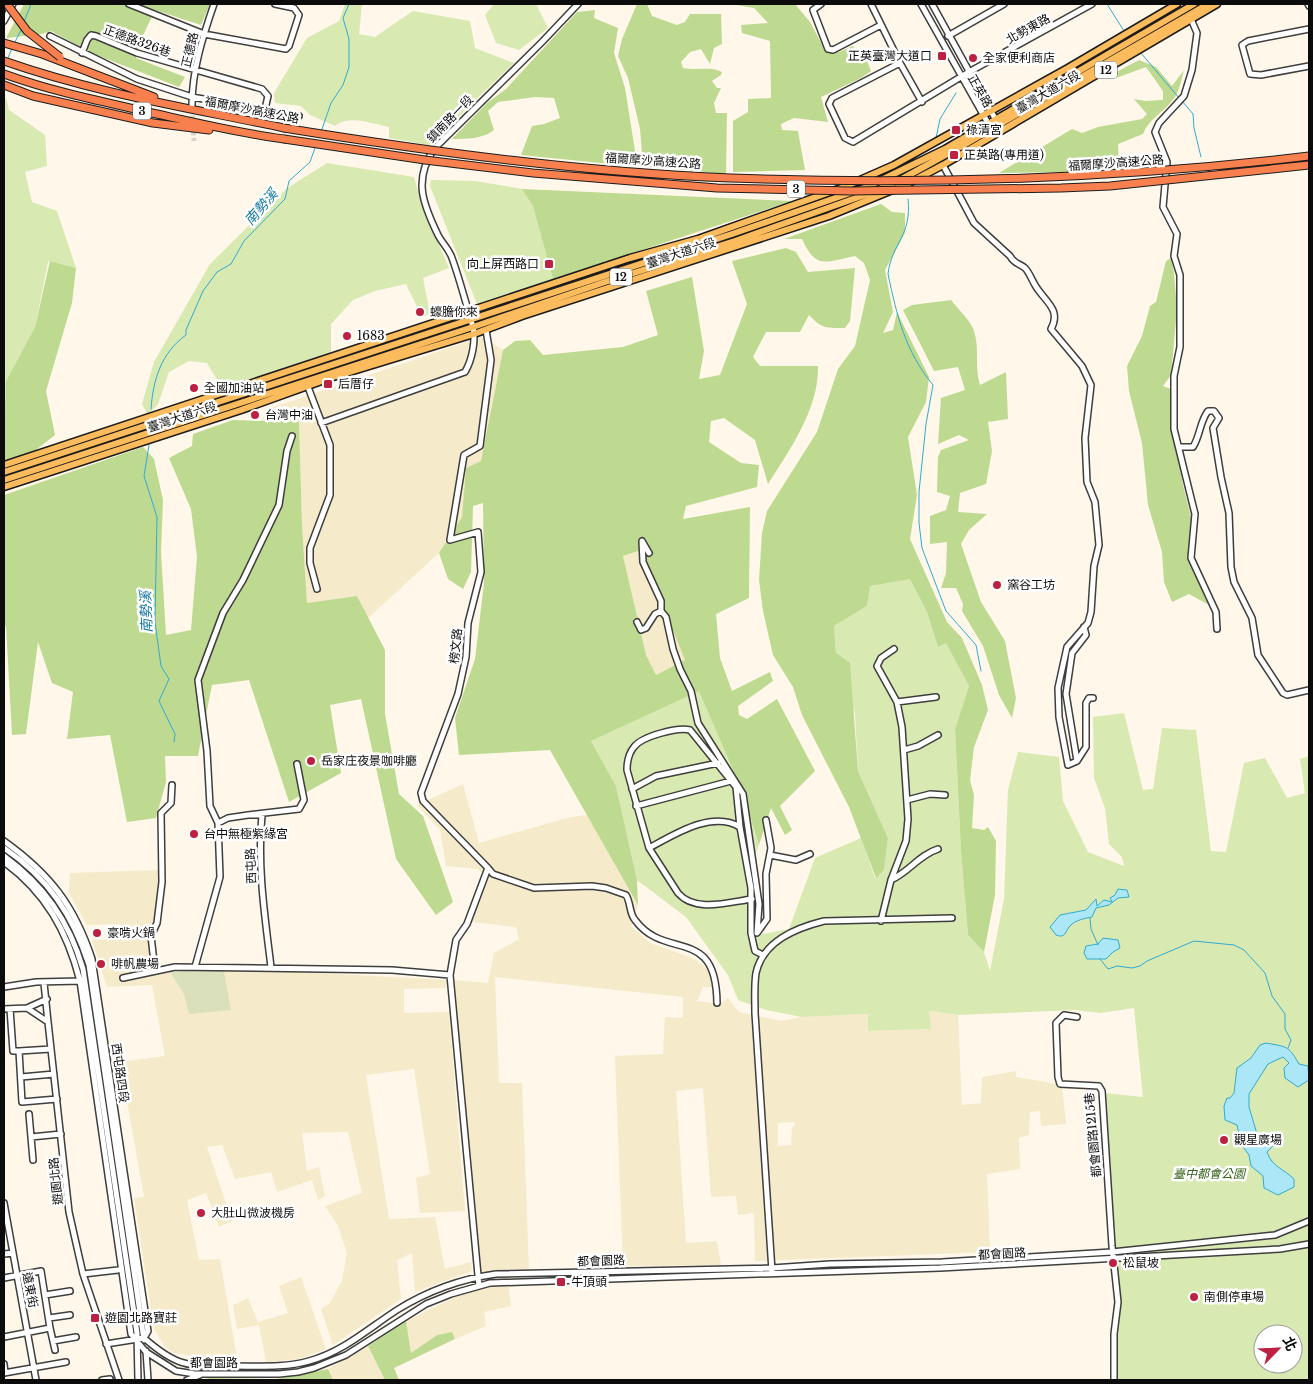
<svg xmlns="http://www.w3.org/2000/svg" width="1313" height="1384" font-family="'Libre Baskerville','Noto Sans TC',serif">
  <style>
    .farmland { fill: #f5eac9; fill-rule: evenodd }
    .green { fill: #d8e9b2; fill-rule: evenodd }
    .forest { fill: #beda91; fill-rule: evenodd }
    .cemetery { fill: #dae0bb }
    .water { fill: #ace7f7; stroke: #32aad0 }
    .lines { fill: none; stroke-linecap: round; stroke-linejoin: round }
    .stream { stroke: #32aad0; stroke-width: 1 }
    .minor-tunnel { stroke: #dad4c8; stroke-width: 5; stroke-dasharray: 5 2.5; stroke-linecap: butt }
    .minor-casing { stroke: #3e3e3e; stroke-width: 8 }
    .major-casing { stroke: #1c1c1c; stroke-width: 9 }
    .highway-casing { stroke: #1c1c1c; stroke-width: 9 }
    .minor { stroke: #fff; stroke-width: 5 }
    .major { stroke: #fcbb5c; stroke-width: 6 }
    .highway { stroke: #f8804e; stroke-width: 7 }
    .highway-bridge-casing { stroke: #1c1c1c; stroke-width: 9; stroke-linecap: butt }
    .highway-bridge { stroke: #f8804e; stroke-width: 7 }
    .poi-dot { fill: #bd2141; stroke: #fff; stroke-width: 2 }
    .labels { text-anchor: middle; stroke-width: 5; stroke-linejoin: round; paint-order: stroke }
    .shield { fill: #fff; stroke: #545454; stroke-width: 1 }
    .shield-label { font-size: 11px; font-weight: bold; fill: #0b0b0b }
    .street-label { font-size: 12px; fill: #0b0b0b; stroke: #fff }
    .poi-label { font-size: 12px; fill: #0b0b0b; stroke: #fff; text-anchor: start }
    .park-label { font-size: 12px; font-style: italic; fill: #35631b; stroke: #fff }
    .water-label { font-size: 14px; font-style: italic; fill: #13779e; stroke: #fff }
  </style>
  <rect width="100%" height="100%" fill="#fff7e9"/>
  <path class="farmland" d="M482,337L503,350L481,461L466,468L462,517L439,553L368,618L357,596L307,603L302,525L299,423L261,421L268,409Z
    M641,550L686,660L656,675L646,655L623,556Z
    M463,784L479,843L571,817L589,815L638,905L631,926L650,943L695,959L707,969L712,987H703L697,1001L720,1004L728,998L739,1012L781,1021L802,1017L868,1014L869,1031L930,1029L928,1011L958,1015L962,1105L981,1103L982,1077L1016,1071V1077L1062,1085L1066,1124L1041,1126L1040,1111L1030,1112L1029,1135L1019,1138L1020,1169L987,1174L990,1252L755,1261L754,1213L738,1215L736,1196L711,1197L703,1088L676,1091L686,1243L717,1241L721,1265L623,1266L615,1056L663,1054L665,1017L683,1018V997L495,977L499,1083H522L529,1269H506L511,1306L484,1312L486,1326L455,1339L452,1332L437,1335L411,1353L406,1321L455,1297L482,1289L478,1271L453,980L488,983L494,953L519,939L516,927L471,922L489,878L477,869L446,866L440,830L417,805ZM795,1122L794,1127H792L791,1145L778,1146V1123Z
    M160,870L154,922L148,940L151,975L170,972L184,994L230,1010L224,971H282L447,980L446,988L404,989V1013L449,1012L465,1211L420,1213L416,1178L430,1174L414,1069L366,1075L389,1219L435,1217L445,1269L471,1262L472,1271L415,1292L412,1253L397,1260L401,1299L333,1345L321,1309L330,1303L342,1281L347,1253L338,1226L325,1206L362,1193L348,1132L302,1133L307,1171L319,1167L325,1196L318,1200L312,1180L277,1192L271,1172L235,1179L222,1145L207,1147L232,1221L219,1227L206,1193L187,1200L199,1260L220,1259L237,1358L198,1357L174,1353L166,1348L154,1329L134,1198L144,1197L120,1062L165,1056L152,985L107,987L92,940L119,939V924L87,925L69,893L70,873Z
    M301,1277L326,1349L299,1359L266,1362L259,1325L237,1329L233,1305L248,1298L258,1322L288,1313L279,1286Z
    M368,1346L385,1380H333L328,1369Z"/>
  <path class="green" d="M345,4H362L359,34L375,37L413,11L470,21L475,48L514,63L429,145L389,138V127C373,124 349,114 335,126L310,115L301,106L275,103L274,93L307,38L339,21Z
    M494,4H536L548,28L519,50L496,43L485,15Z
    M4,98H6L9,110L45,135L47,166L25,172L32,202L57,211L76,268L50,261L48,262L35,327L6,381V422L4,426Z
    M327,163L414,177L422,205L449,268L423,278L430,314L422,317L406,284L375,291L353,300L331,324V352L222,388L207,363L189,361L169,372L158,404L148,415L142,404L154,362L210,264L286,189Z
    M431,180L475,181L523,189L533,205L553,279L477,304L430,186Z
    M910,578L927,612L938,646L946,642L969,686L955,729L961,852L968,935L984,952L990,971L1004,899L1008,790L1018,752L1059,757L1063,801L1088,852L1124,866L1122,857L1109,844L1105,808L1094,778L1093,717L1124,713L1143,790L1153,789L1162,728L1196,730L1211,851L1226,852L1244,763L1265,758L1287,798L1305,793L1300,759L1309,756V1380H1117L1116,1333L1119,1301L1113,1248L1104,1093L1143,1097L1134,1008L1100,1013L1075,1010L958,1015L929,1011L931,1029L868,1031V1014L802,1017L766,1010L738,1000L728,975L686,917L637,880L616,786L591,741L699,690L743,793L759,845L748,874L747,937L789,929L815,858L861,838L875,878L884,870L888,838L858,771L855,713L836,653L834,626L867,606L869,586ZM1263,1334H1293V1364H1263Z"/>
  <path class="forest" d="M24,4H210L201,25L155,10L140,42L136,58L185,77L179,87L94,54L51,31L42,34L6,38Z
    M637,4H647L652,16L677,25L685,22L690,14H721L722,44L714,48L710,64L701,49L690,52L681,62L683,68C696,71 710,66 722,72L721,75L712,81L717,88H721L714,103L716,113H727L726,174L643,166L640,129L628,78L618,56L622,39Z
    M731,4H795L810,22L826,52H839L853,46L857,55L864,53L871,71L861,78L821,97L828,122L794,118L781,124L782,130L798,131L805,170L733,172V121L748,112V99L771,98L770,41L742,33L741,25L768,23L754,8Z
    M595,10L594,18L618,28L614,53L625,88L636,157L611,164L521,155L532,126L544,124L560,118L554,98L535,97L498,102L488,111L494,130C483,139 466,139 452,139L487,103L506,89L577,12Z
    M1139,60L1156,67L1172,86L1184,70C1181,81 1179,94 1171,102C1162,113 1148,120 1143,134L1118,144L1119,165L1159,157L1162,164L1124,171L999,173L1072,129L1082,133L1098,127L1142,119L1147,114L1134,99L1145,101L1163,100V91L1146,67L1116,78L1111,75Z
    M522,189L792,201L553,279L533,206Z
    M881,204L892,212L905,213V233L885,270L893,312L883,333L893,330L897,312L929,377L926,402L908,437L917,495L910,539L947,622L962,638L982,685L988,710L974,747L970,780L974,795L972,828L984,830L988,827L996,841L995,895L984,952L968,935L961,852L955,729L969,686L946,643L938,647L927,612L910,579L870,586L867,606L834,626L836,653L850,663L858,771L888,838L884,870L876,878L849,807L802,715L793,687L773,655L763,611L759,580L762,533L767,511L817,432L838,369L855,346L870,280L864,263L855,256C826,262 816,270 802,239H784Z
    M786,248L796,252L808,272L855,268L850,321L845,328C827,328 822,329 809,315L800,332H766L753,357L760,366H818C819,409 790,449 768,484L755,440L724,418L711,421L709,442L741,463L759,465L757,487L686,506L683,519L750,507L749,598L716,614L720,658L732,691L770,672L773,681L738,706L739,715L747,719L777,699L815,771L780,806L792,830L785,835L771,808L759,845L743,793L699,691L591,741L616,786L637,880L638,905L550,750L459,755L455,718L475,659L484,583L483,503L473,506L471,572L463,589L448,579L439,553L462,517L466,468L481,461L503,350L515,341L530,340L543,355L623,347L658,335L646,291L692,277L704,351L699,379L720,375L747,304L732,261ZM641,550L685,660L656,675L646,655L623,556Z
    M1171,258L1174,273L1177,309L1171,375L1163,386L1171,389L1172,422L1183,485L1191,517L1192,563L1209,605L1189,594L1172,602L1164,582L1162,552L1148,505L1142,443L1129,391L1127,366L1142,336L1150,306L1156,302L1166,261Z
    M50,261L76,268L72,303L46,391L55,435L28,456L4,460L6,381L35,327Z
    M951,300C958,309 971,321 974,331C980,349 974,367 980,385L1006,372L1008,419L988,422L992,451L986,484L960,493L958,512L987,514L969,530L961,544L981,602L1005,641L1016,698L1012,718L999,695L983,646L962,611L963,604L956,588H941L946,573L947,542L930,544V516L946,510L950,496L937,492L938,457L941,450L969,440L959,435L938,444L941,398L965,390L958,367L934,371L903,310L912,305Z
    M233,420L299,422L302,525L307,603L357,596L385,650V714L399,794L423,816L453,902L436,915L396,859L361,699L330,705L341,773L289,802L249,680L212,685L198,756H165L166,782L156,818L127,822L110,735L67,739L73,692L52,683L38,642L26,734L12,735L6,626H4V495L143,447L154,459L163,500L161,552L166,635L191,630L197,557L191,509L169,458L192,446L193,434Z
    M406,1321L411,1353L437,1335L452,1332L455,1339L394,1368L399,1380H385L368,1346Z
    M328,1369L333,1380H199L210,1378L276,1379Z"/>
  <path class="cemetery" d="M188,971H224L231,1010L189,1014L184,994L170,972Z"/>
  <path class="water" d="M1118,889L1127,890L1129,897L1118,898L1109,905L1096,908L1092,917C1086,918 1075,920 1070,926C1065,931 1066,939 1056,935L1050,927L1060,915L1086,910L1096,899L1097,906L1104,900L1112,902L1110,898L1115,895Z
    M1103,938L1118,940L1120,948L1113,952L1106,959H1087L1084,953L1086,946L1098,944Z
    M1266,1043C1287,1047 1288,1045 1299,1064L1308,1066L1309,1080L1298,1087L1285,1078L1284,1068L1289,1063L1283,1057L1268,1064L1249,1094V1107L1257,1134C1264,1137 1269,1138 1274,1145L1267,1152C1272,1167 1284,1169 1294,1179V1187L1278,1195L1264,1188L1263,1176L1251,1166L1249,1155L1241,1144L1237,1125L1225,1120L1224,1106L1227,1098H1230L1234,1093L1237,1068L1251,1058L1260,1045Z"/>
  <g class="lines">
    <path class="stream" d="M1107,4L1124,31
      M24,22L31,4
      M15,42L22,28
      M1141,53L1179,98
      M8,58L12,48
      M1182,101L1193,114L1194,128L1201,157
      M321,132L331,103L343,85L349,67V39L343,18L349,4
      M936,138L940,119L956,93
      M908,199C912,237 892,242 888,274C897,316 905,351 933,385L926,424L919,492V523L922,548L946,611L976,645L981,671
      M151,409C153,380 161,353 186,335V330L203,291L217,272L231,264L244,241L285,199L289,181L310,162L315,148
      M149,445L144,476L157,517L155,622L161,666L169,679L159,701L175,734L174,742
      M1090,918L1091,929L1098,945
      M1100,959L1108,969L1117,966L1132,968L1140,966L1147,961L1194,941L1234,945L1244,950L1265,973L1272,996L1285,1014V1029L1291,1040L1288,1048"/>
    <path class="minor-tunnel" d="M192,108L194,141"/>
    <defs>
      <path id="minor" d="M129,4L204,34L286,49L289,46L299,15L294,8L275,4
        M821,4L813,10L828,49L833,50L881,25
        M871,4L900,63L922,102
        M921,4L989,125
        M932,4L997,122
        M1308,4L1309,6
        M1191,19L1197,33L1192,70L1184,96L1159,123L1155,132L1167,162L1163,207L1177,234L1174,256L1180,275V347L1174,376V429L1195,514L1191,558L1216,612L1217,629
        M4,21L13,4
        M1309,29L1248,41L1242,45L1250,74L1261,75L1309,66
        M50,36L137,79L192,97L299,116
        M948,36L1004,4
        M82,53L87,40L91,35L96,36L137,53L262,89L268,96L265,109
        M900,63L832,98L829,104L845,138L853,142L969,72L1092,4
        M192,105C192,70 203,36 214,4
        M943,165L974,223L1010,256C1014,264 1019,263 1025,268C1029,272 1032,280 1035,285C1044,301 1062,309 1051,329L1082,366L1091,385L1085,438L1087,482L1095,502L1099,545L1094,566L1091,612L1088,623L1067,647L1058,688L1059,717L1068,765L1077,761L1066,694L1072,653L1086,635L1084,627
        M308,387L330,445V495L310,548V563L317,589
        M321,423L465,372C472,360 476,341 473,327C466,304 460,280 452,258C449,249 442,243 438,235C423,204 413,180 434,149L542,42L578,4
        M1180,447H1193C1200,436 1200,421 1208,411H1214L1219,418L1213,428L1221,477L1229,513L1231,567L1234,582L1252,618L1258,655L1283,693L1287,695L1309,690
        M649,553L642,541L643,562L661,601V611L666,617L673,649L680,669L691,691L698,723L743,794L759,904L757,933L767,919L766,874L771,848L766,820
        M637,622L641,630L646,628L655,614L661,611
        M897,702L936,697
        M904,750L918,746L938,735
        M1077,761L1086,747V703L1089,698H1093
        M632,789L656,776L718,763
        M907,800L930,794L945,795
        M636,806L731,781
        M218,823L228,818L248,815
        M4,841C50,874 74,905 92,959L148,1331L144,1338
        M4,848C48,878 73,915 89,965L144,1340
        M649,848C675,834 712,810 740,827
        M770,855L796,860L810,854
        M4,856C44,885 69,921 83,969L137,1333L138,1380
        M4,862C46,893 67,931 80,981L131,1334L146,1352L176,1371L195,1374H279L298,1372L314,1368L346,1355L426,1304L451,1294L490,1283L940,1268L1280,1249L1309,1244
        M488,868L493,874L534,888L592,886L606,888L626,895C631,903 629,913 635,920C666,962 716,924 717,1003
        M891,880C909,872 919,855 938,849
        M752,899C729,902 695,913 678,893L649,848L627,770C627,762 629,753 634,747C642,736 678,727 690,730L736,787L740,827L751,888V933L755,951L763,955
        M881,921L891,880L906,841L908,819L902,727L897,702L877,666L881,658L894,649
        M195,967L220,877L218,823L210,806L207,751L198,680L223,613L243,580L279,505L287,451L292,436
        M271,967C265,917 257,866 262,815H248L299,809L304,800L297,764
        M155,971L151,936L157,923L162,882L161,813L171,803L172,785
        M450,975L456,940L467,924L488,868L423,801L421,793L458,694L466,657L468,623L481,572L478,532L450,540L464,455L480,446L491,360L486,330
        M123,978L175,967L392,970L450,975L479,1286
        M44,983L48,1022
        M4,987L36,982L81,981
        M27,1008L47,999
        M4,1009L27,1008L48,1022L69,1212L83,1274L119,1380
        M10,1009L13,1051H19L22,1102L57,1099
        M1077,1017L1064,1015L1056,1023L1058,1077L1060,1084L1099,1086L1102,1091L1112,1246L1118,1302L1114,1334V1380
        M19,1051L51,1049
        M21,1077L54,1074
        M29,1114L33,1160
        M31,1137L61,1134
        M4,1203L36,1380
        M4,1254L13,1253
        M772,1271L755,1013C755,1000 754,986 756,973C763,941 796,928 824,921L952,918
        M83,1274L118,1270
        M4,1278L41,1271L50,1328L4,1337
        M45,1295L70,1291
        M49,1318L70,1315
        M50,1328L55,1350
        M53,1341L76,1337
        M106,1344L144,1338C178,1368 189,1366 234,1366C258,1366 285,1368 309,1361C343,1352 369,1328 397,1310C429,1290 460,1279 496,1274L772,1268L830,1264L942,1262L1112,1252L1275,1235L1309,1221
        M146,1351L148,1380
        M4,1364L5,1373
        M4,1373L66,1362
        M102,1380L110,1379
        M187,1380L200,1375"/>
      <path id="major" d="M4,465L630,258L698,239L844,187L894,165L1068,68L1177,4
        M4,472L732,234L867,187L945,149L1194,4
        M4,480L473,327L605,282L735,241L870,193L900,180L967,143L1208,4
        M4,487L241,410L330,378L474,334L522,316L829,216L907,184L943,165L1217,4"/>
      <path id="highway" d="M4,43L42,54L154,97
        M4,61C95,93 190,108 284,128
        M4,74C51,91 99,101 148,112C193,122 238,133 284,139
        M4,85L33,96L153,123L209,130"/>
    </defs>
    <use href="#minor" class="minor-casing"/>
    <use href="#major" class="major-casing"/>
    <use href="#highway" class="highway-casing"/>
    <use href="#minor" class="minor"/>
    <use href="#major" class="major"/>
    <use href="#highway" class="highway"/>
    <defs>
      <path id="highway-bridge" d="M7,4L27,31L60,57
        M284,128C432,152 581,172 731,178C924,185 1117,179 1309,156
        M284,139L425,160L533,173L717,188L851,191L1061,188L1110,186L1309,165"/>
    </defs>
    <use href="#highway-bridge" class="highway-bridge-casing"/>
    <use href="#highway-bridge" class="highway-bridge"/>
  </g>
  <g class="poi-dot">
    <rect x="937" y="51" width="10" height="10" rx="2.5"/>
    <circle cx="973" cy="58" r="5"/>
    <rect x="951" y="125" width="10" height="10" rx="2.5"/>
    <rect x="949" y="150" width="10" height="10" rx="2.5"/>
    <rect x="544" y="259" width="10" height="10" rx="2.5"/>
    <circle cx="420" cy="312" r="5"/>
    <circle cx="347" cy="336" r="5"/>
    <rect x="323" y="379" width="10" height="10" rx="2.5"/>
    <circle cx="194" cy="388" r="5"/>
    <circle cx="255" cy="415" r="5"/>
    <circle cx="997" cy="585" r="5"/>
    <circle cx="311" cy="761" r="5"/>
    <circle cx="194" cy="834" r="5"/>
    <circle cx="97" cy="933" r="5"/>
    <circle cx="101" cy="964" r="5"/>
    <circle cx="1224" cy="1140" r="5"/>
    <circle cx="201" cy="1213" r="5"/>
    <circle cx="1113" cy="1263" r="5"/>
    <rect x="556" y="1277" width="10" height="10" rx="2.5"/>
    <circle cx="1194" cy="1297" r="5"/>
    <rect x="90" y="1313" width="10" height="10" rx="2.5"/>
  </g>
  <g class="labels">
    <g class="shield">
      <rect x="1095" y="61.5" width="22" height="17" rx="4"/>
      <rect x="133" y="102.5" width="18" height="17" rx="4"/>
      <rect x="787" y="180.5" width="18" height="17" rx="4"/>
      <rect x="610" y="268.5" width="22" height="17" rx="4"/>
    </g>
    <g class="shield-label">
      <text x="1106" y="74">12</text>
      <text x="142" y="115">3</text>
      <text x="796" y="193">3</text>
      <text x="621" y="281">12</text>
    </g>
    <g class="street-label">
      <text transform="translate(1028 29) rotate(-29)" y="4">北勢東路</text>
      <text transform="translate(137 41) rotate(20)" y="4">正德路326巷</text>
      <text transform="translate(190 50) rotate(-77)" y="4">正德路</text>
      <text transform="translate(980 91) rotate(60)" y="4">正英路</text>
      <text transform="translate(1048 92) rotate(-30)" y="4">臺灣大道六段</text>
      <text transform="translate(252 110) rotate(11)" y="4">福爾摩沙高速公路</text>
      <text transform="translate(450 119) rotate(-46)" y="4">鎮南路一段</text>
      <text transform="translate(653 161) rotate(4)" y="4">福爾摩沙高速公路</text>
      <text transform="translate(1116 163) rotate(-4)" y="4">福爾摩沙高速公路</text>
      <text transform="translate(681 253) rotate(-18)" y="4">臺灣大道六段</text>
      <text transform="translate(182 417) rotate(-18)" y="4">臺灣大道六段</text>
      <text transform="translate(456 646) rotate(-84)" y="4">榜文路</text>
      <text transform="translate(251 866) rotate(-92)" y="4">西屯路</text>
      <text transform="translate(120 1073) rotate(82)" y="4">西屯路四段</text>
      <text transform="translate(1093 1135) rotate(-95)" y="4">都會園路1215巷</text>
      <text transform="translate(56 1181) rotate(-96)" y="4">遊園北路</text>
      <text transform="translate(1002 1254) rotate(-3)" y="4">都會園路</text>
      <text transform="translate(601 1261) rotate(-2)" y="4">都會園路</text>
      <text transform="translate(30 1290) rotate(79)" y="4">遠東街</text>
      <text x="214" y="1367">都會園路</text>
    </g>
    <g class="poi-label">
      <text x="932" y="60" text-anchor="end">正英臺灣大道口</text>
      <text x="983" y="62">全家便利商店</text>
      <text x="966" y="134">祿清宮</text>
      <text x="964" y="159">正英路(專用道)</text>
      <text x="539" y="268" text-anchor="end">向上屏西路口</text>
      <text x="430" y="316">蠔膽你來</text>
      <text x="357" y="340">1683</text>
      <text x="338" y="388">后厝仔</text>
      <text x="204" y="392">全國加油站</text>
      <text x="265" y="419">台灣中油</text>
      <text x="1007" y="589">窯谷工坊</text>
      <text x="321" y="765">岳家庄夜景咖啡廳</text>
      <text x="204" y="838">台中無極紫緣宮</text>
      <text x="107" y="937">豪啃火鍋</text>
      <text x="111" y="968">啡帆農場</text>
      <text x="1234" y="1144">觀星廣場</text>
      <text x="211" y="1217">大肚山微波機房</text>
      <text x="1123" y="1267">松鼠坡</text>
      <text x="571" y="1286">牛頂頭</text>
      <text x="1204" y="1301">南側停車場</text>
      <text x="105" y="1322">遊園北路寶莊</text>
    </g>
    <g class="park-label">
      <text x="1209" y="1178">臺中都會公園</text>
    </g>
    <g class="water-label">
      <text transform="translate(261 207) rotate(-49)" y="5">南勢溪</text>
      <text transform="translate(146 612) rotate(-92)" y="5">南勢溪</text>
    </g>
  </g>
  <rect width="1313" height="1384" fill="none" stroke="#0b0b0b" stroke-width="10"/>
  <g transform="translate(1278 1349) rotate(66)"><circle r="24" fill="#ffffff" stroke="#9d9d9d"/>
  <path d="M0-4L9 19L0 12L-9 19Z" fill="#bd2141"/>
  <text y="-8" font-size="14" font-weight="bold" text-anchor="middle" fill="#0b0b0b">北</text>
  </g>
</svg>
